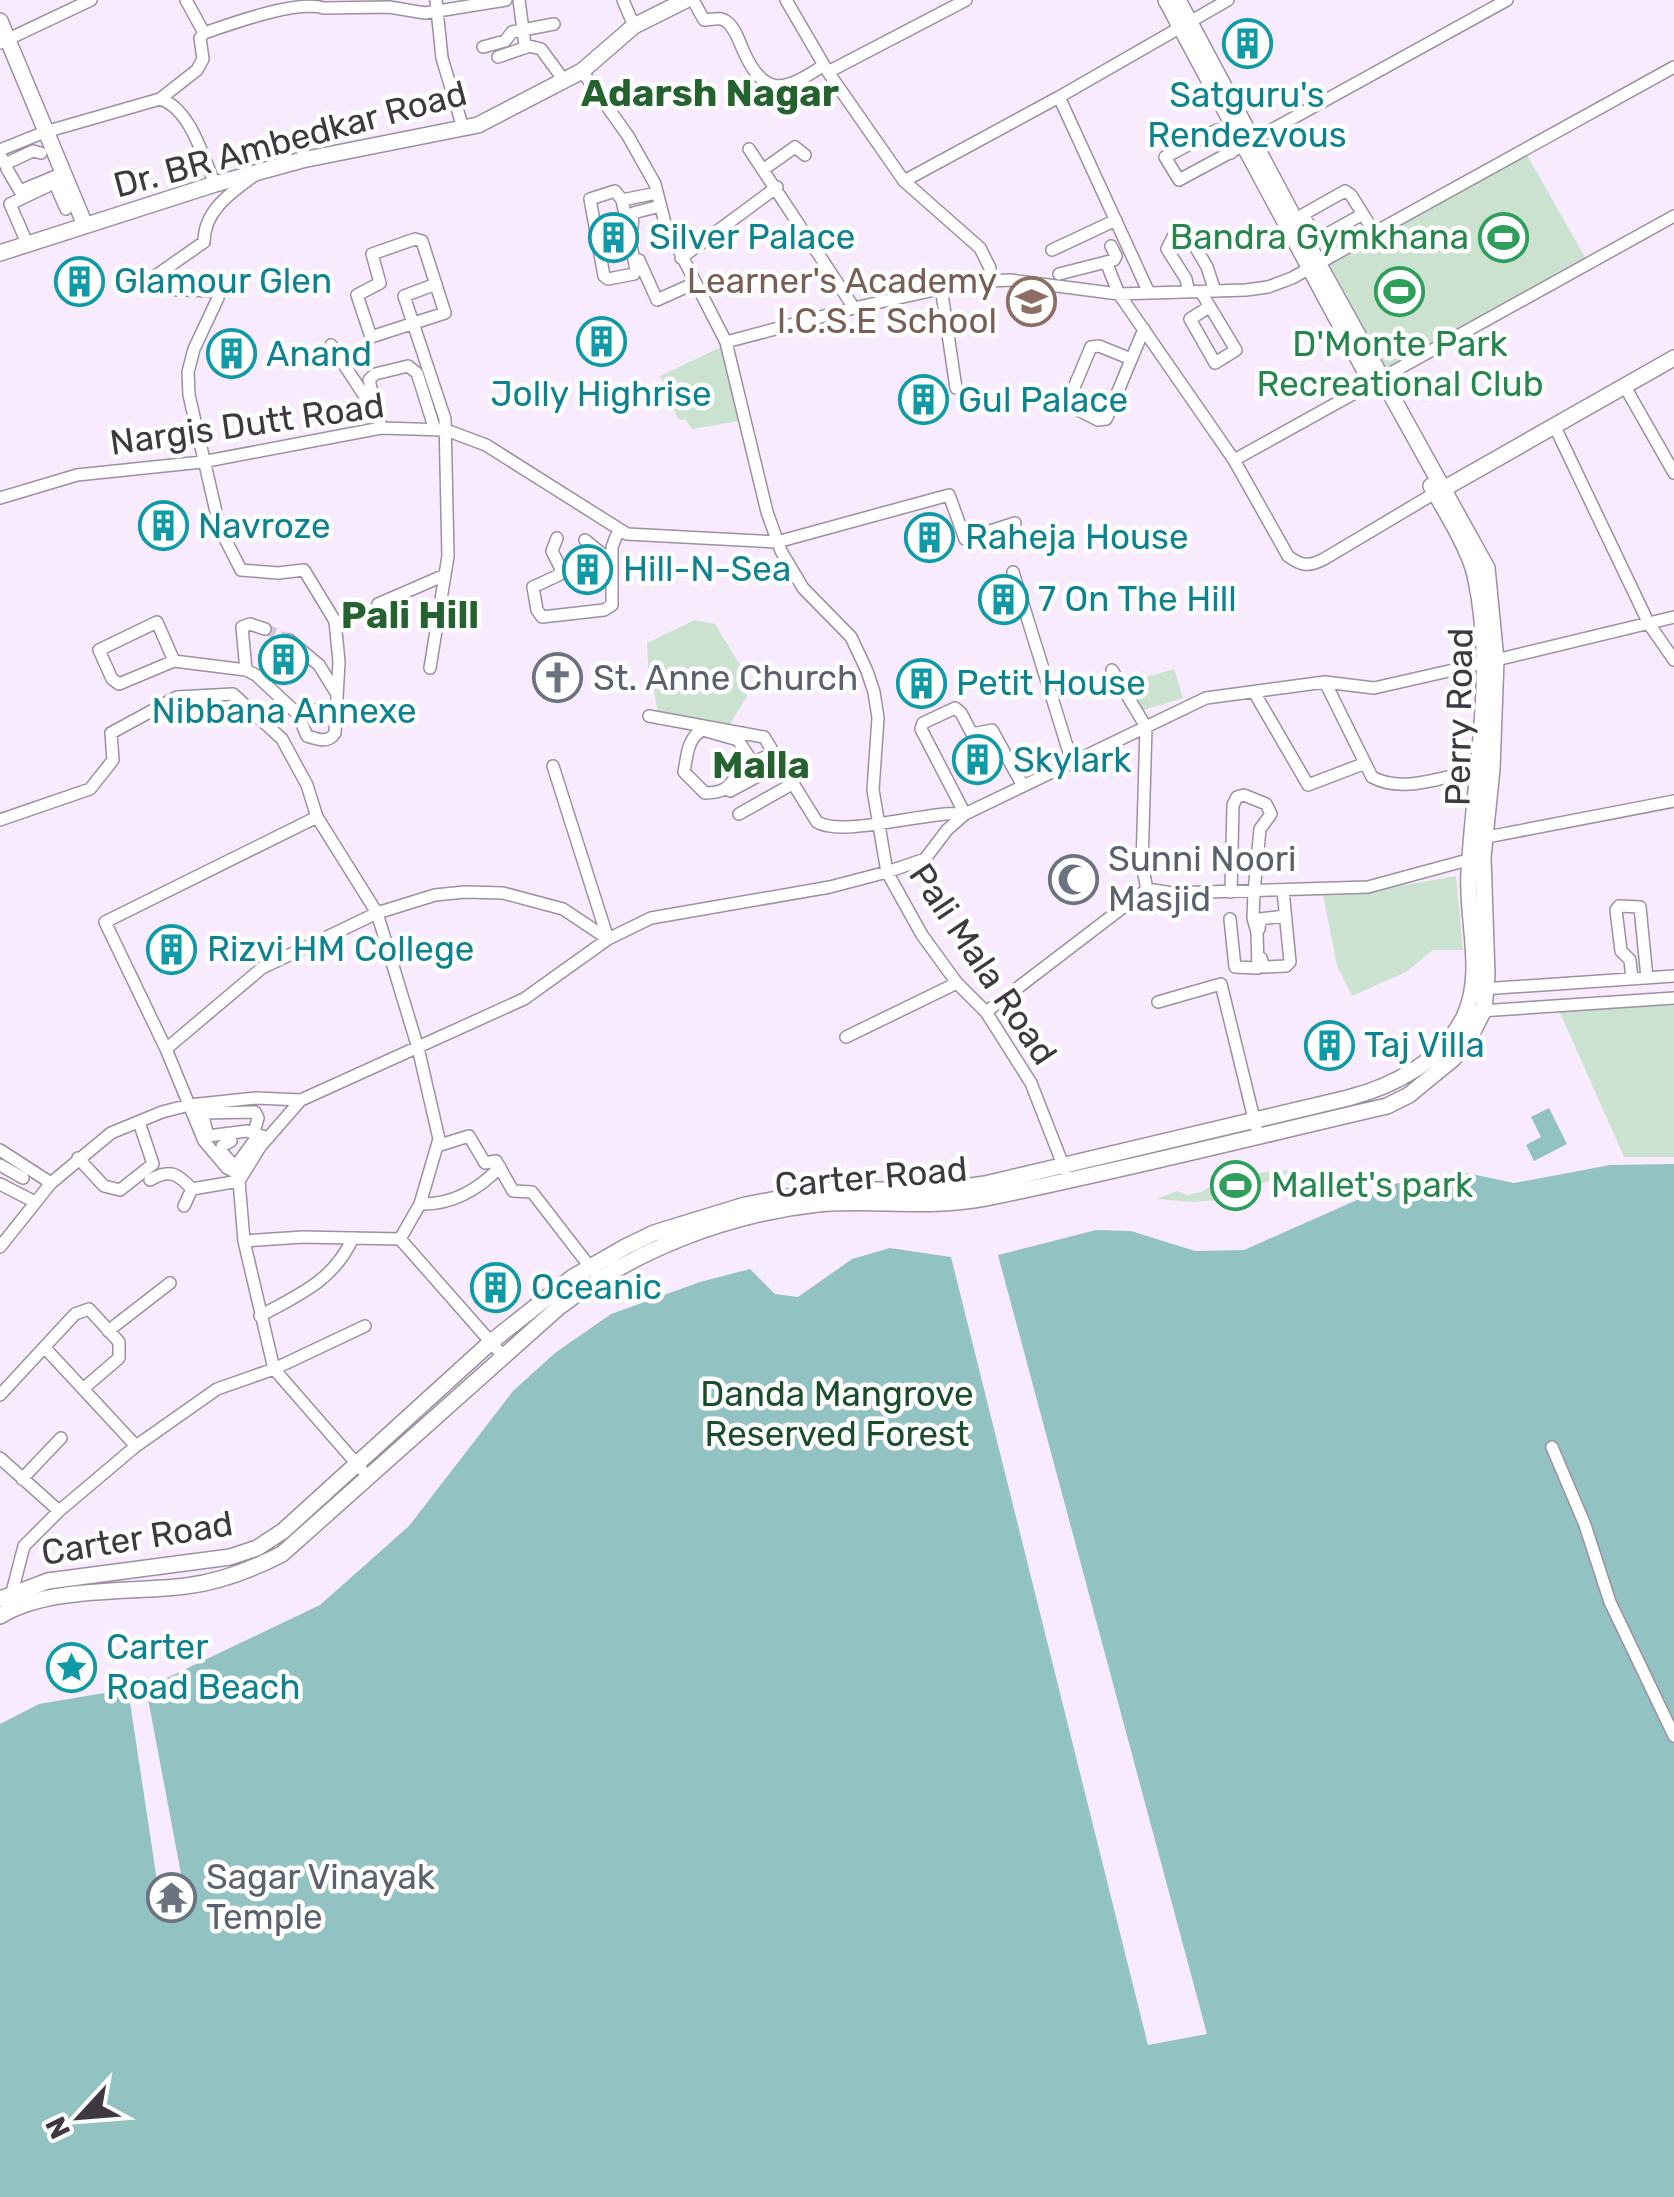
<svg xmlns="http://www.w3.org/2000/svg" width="1674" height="2197" font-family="Rubik,sans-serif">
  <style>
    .green { fill: #cae2cf }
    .water { fill: #93c2c2 }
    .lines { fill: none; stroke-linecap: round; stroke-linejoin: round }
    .street-tunnel { stroke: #d3c7d8; stroke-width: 11; stroke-dasharray: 11 5.5; stroke-linecap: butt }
    .street-casing { stroke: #9c90a1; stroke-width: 14 }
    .secondary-casing { stroke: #9c90a1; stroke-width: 18 }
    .street { stroke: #fff; stroke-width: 11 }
    .secondary { stroke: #fff; stroke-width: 15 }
    .labels { text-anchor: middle; stroke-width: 9; stroke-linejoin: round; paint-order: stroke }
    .culture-label { font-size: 35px; fill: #0d838f; stroke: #fff; text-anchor: start }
    .street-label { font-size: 35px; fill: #3e3940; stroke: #fff }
    .leisure-label { font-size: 35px; fill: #27864d; stroke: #fff; text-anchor: end }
    .education-label { font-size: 35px; fill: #785e54; stroke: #fff; text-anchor: end }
    .worship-label { font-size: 35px; fill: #5b616d; stroke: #fff; text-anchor: start }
    .park-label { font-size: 35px; fill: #194d2b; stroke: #fff }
    .neighbourhood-label { font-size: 38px; font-weight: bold; fill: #266230; stroke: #fff }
  </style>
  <rect width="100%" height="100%" fill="#f8ebfe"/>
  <path class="green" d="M1527,155L1586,259L1381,374L1322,263Z
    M721,347L740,421L692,429L686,420L678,419L660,376Z
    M695,620L715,624L749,680L746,698L728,727L658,715L653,684L649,680L647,643Z
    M1174,669L1183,698L1141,711L1133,681Z
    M1456,876L1463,950H1433L1406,972L1352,996L1337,966L1323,894L1376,890Z
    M1674,1003V1157H1624L1558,1008Z
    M1290,1170V1173L1218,1200L1194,1202L1156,1199L1177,1191L1187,1195L1201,1192L1228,1176Z"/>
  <path class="water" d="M1549,1108L1567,1144L1534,1161L1526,1145L1541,1137L1531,1117Z
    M1674,1164V2197H0V1724L39,1704L128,1689L162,1914L188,1911L146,1688L320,1605L409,1526L513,1391L555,1353L611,1314L700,1282L750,1269L775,1294L798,1297L852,1259L890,1248L951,1257L1148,2045L1207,2034L998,1255L1096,1230L1131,1231L1195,1251L1244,1250L1393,1184L1462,1172L1514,1183L1610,1165Z"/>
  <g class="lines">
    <path class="street-tunnel" d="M265,629L289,640"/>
    <defs>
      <path id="street" d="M436,0L442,58L463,128
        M519,0L525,45L541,49L563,79
        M623,0L634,26
        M693,0L704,20C713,20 720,16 727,22C735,28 739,41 743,50C764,98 784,92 824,65
        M786,0L828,72L904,181L980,248L990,268V280
        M204,33C234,23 295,0 324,8L389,7L425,13L506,0
        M0,43L91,0
        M483,47L505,41L512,32L554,24
        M498,57L527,47
        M582,71L628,136L655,184L665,223L726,342L767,512L781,551L803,588L851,637L867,671L874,692L878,718L873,790L887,872L922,935L957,983L986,1012L1031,1083L1065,1170
        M828,72L966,0
        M1059,97L1149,293
        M160,99L197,70L203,59L200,38L204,33L186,0
        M749,149L854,308
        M0,150L45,132L160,99C190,108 203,157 215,184
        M1231,153L1217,130L1165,157L1179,180L1244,145L1507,0
        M0,155L5,164L33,151L41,153
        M7,169L20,191L63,173
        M764,169L795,147L805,155
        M255,175C232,192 204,210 204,242L154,277L151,289L217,291L218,298L194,349L188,372L189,395L220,529L241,570L278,573L304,570L335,621L339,662L335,733C328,744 317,739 307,736L302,724
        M904,181L1059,97L1228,0
        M55,184L66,209
        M622,200L636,270L634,274L608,279L604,276L590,199L615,191L622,200L657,193
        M1303,215L1318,239L1363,214
        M1288,223L1345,191L1351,195L1374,232
        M632,228L633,213L660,206
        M415,239L422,241L445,313L371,337L357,295L380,283L372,254Z
        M27,243L10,204L48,186
        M1052,250L1116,220
        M681,258L777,187
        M639,260L657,300L695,283
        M1106,262L1119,294L1234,460L1288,556C1301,566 1309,567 1324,559L1435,493
        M1059,274L1114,260L1116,256L1111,246
        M941,287L956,388
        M1189,292L1186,279L1167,249L1173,237L1192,241L1207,267L1215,291
        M1201,292L1236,350L1215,363L1190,319L1209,307
        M726,342L854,308L970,282L1010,280L1119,294L1246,290L1268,287L1292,278L1674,67
        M331,345L364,395L369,411
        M1131,359L1099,346L1091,347L1067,404L1098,420L1106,419L1108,415L1144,329
        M1624,385L1674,473
        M1554,425L1649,624L1674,660
        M381,428L369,380L375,374L408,366L417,373L435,430
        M1234,460L1674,216
        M0,498L77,475L202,462L381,428L446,430L486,445L627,534L777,542L949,495L965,539L1015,523
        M557,538L552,551L561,569L559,575L533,587L537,610L542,617L604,610L612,605V547L619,529
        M585,540L612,562
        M1013,572L1072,762
        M378,604L445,575
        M289,640L319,665L337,694
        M1496,660L1674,617
        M174,661L157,622L99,650L112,679L119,684L174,661L246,670L256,675L301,717
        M430,668L448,556L445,419L404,296L436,284
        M246,670L242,627L250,624L265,629
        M1112,670L1146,727L1142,865L1147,889
        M1325,682L1372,777C1405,795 1447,774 1483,770
        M1254,692L1308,785L1363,764
        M293,710H336
        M649,716L764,737L817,822C843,838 928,810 965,814
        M753,763L738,740L703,730C687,737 687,757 684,772L705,793C733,793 729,780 745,767C753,761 766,757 775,753
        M553,766L608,939
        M730,791L782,763
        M739,814L794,783
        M965,814L921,729L923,723L955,708L961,713L972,734L992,730L1023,786
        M0,820L90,789L113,760L111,733L177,697L233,694L282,739L307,785L317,817L377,913L418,1048L439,1139L420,1204L400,1239
        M1482,838L1674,801
        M1230,919L1235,967L1258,968L1257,932L1253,918L1254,892L1260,829L1271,814L1266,804L1244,795L1237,797L1233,805L1231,892
        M1259,929L1260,919L1285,916
        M1261,958L1264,967L1286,966L1290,962L1283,890
        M1632,979L1630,960L1621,951L1616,910L1619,906L1640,907L1647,978
        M1482,989L1674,976
        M1158,1002L1221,984L1256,1127
        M986,1012L1147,889L1172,893L1368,887L1475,858
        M1465,1012L1674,998
        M846,1037L957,983
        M166,1049L262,968L377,913L435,895L465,892L503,893L563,909L608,939
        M254,1132L258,1118L255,1112L202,1113L208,1136L247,1131L268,1138
        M231,1141L222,1146V1152L235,1167L254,1141
        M437,1146L469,1136L485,1163L496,1161L513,1191L532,1192L594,1272
        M0,1150L51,1183
        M78,1158L104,1186L120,1190L153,1164L139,1122
        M0,1165L23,1178
        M242,1176L227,1168L204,1141L166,1049L105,922L317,817
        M150,1180C170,1168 178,1174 192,1189L184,1206
        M239,1181L244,1241L274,1369L362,1470
        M239,1181L260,1147L301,1100
        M0,1184L35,1202
        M192,1189L239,1181
        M420,1204C452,1205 478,1190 500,1167
        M244,1241L303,1237L400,1239L504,1357
        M0,1247L51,1183L111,1133L162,1112L189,1105L256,1098L301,1100L524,999L608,939L651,918L830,887L887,872L925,859L947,830L965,814L1206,698L1325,682L1374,688L1484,663
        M260,1316C300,1294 333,1281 353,1238
        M108,1331L170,1283
        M46,1349L136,1446
        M0,1395L75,1314L89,1309L119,1342V1358L84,1388
        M1552,1447L1585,1525L1610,1602L1674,1736
        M0,1458L59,1511
        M22,1479L61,1438
        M10,1600L24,1546L59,1511L136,1446L217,1389L274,1369L365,1326"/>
      <path id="secondary" d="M1166,0L1367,375
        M0,21L85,225
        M0,253L215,184L302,160L478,125L582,71L634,26L686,0
        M1438,492L1674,358
        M0,1599L48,1581L230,1557L257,1548L283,1531L491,1342L573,1277L625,1247L654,1233L745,1205L826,1190H943L985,1184L1348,1098C1394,1086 1442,1061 1464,1017C1485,973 1466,920 1469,873C1474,776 1497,673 1475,575C1469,549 1445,510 1431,486
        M0,1616C48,1586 130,1593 186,1586C220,1582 251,1570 282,1554L559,1307C633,1251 725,1214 818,1204C873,1199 931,1209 986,1198C1120,1171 1253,1137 1387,1106L1409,1095L1453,1059L1466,1045L1484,1010L1487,975L1483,857L1492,769L1496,660L1487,568L1318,263L1178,0"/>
    </defs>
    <use href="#street" class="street-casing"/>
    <use href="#secondary" class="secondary-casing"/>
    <use href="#street" class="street"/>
    <use href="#secondary" class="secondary"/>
  </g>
  <defs>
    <symbol id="building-ring" viewBox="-11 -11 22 22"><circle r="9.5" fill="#fff" stroke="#0f9aa8" stroke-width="1.5"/><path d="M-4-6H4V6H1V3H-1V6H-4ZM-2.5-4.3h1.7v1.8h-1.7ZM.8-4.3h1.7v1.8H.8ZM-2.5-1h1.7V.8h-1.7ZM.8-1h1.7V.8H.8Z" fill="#0f9aa8"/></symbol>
    <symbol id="stadium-ring" viewBox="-11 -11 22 22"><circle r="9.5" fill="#fff" stroke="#2e9e5b" stroke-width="1.5"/><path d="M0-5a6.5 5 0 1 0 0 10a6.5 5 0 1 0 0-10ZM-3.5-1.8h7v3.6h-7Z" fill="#2e9e5b"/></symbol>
    <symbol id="school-ring" viewBox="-11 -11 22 22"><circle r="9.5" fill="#fff" stroke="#8d6e63" stroke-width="1.5"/><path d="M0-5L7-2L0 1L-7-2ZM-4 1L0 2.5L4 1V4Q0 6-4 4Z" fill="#8d6e63"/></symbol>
    <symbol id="church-ring" viewBox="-11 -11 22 22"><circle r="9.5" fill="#fff" stroke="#6b7280" stroke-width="1.5"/><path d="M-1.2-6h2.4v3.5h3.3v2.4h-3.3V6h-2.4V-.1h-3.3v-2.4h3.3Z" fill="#6b7280"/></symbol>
    <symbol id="mosque-ring" viewBox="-11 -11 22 22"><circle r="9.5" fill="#fff" stroke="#6b7280" stroke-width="1.5"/><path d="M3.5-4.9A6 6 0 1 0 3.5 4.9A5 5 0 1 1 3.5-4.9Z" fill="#6b7280"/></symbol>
    <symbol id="sight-ring" viewBox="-11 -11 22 22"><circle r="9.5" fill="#fff" stroke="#0f9aa8" stroke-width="1.5"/><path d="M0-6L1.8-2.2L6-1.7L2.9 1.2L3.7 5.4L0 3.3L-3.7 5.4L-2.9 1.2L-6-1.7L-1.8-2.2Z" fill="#0f9aa8"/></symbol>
    <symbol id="temple-ring" viewBox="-11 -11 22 22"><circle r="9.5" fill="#fff" stroke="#6b7280" stroke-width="1.5"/><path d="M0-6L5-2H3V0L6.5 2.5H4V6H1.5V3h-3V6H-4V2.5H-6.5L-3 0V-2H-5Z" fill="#6b7280"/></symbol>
  </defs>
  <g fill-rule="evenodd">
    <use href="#building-ring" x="1220" y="16" width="55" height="55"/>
    <use href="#building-ring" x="586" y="210" width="55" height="55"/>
    <use href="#stadium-ring" x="1476" y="210" width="55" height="55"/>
    <use href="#building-ring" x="52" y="254" width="55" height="55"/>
    <use href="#stadium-ring" x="1372" y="264" width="55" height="55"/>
    <use href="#school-ring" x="1004" y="274" width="55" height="55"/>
    <use href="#building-ring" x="574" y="314" width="55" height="55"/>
    <use href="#building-ring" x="204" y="326" width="55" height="55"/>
    <use href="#building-ring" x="896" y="372" width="55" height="55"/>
    <use href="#building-ring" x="136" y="498" width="55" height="55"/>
    <use href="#building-ring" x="902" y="510" width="55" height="55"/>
    <use href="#building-ring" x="560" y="542" width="55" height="55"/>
    <use href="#building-ring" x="976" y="572" width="55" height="55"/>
    <use href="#building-ring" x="256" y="632" width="55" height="55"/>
    <use href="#church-ring" x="530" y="650" width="55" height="55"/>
    <use href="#building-ring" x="894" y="656" width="55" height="55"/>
    <use href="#building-ring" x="950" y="732" width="55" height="55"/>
    <use href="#mosque-ring" x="1046" y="852" width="55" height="55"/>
    <use href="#building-ring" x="144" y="922" width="55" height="55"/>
    <use href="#building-ring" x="1302" y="1018" width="55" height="55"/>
    <use href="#stadium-ring" x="1208" y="1158" width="55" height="55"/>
    <use href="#building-ring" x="468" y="1260" width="55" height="55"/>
    <use href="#sight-ring" x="44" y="1640" width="55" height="55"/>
    <use href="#temple-ring" x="144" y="1870" width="55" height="55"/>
  </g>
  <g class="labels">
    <g class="culture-label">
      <text x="1247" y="107" text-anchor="middle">Satguru's<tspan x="1247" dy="40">Rendezvous</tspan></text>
      <text x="649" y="249">Silver Palace</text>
      <text x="114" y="293">Glamour Glen</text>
      <text x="266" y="366">Anand</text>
      <text x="601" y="406" text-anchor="middle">Jolly Highrise</text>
      <text x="958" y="412">Gul Palace</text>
      <text x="198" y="538">Navroze</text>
      <text x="965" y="549">Raheja House</text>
      <text x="623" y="581">Hill-N-Sea</text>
      <text x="1038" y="611">7 On The Hill</text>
      <text x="956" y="695">Petit House</text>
      <text x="284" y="723" text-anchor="middle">Nibbana Annexe</text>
      <text x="1013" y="772">Skylark</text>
      <text x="207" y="961">Rizvi HM College</text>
      <text x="1364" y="1057">Taj Villa</text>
      <text x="531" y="1299">Oceanic</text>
      <text x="106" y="1659">Carter<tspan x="106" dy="40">Road Beach</tspan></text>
    </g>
    <g class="street-label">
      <text transform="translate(290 139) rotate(-15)" y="12">Dr. BR Ambedkar Road</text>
      <text transform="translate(247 424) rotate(-8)" y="12">Nargis Dutt Road</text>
      <text transform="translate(1459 717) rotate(-89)" y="12">Perry Road</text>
      <text transform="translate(983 964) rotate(56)" y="12">Pali Mala Road</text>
      <text transform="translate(871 1177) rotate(-5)" y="12">Carter Road</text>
      <text transform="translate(137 1538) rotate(-9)" y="12">Carter Road</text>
    </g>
    <g class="leisure-label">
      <text x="1469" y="249">Bandra Gymkhana</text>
      <text x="1400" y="356" text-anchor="middle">D'Monte Park<tspan x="1400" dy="40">Recreational Club</tspan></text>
      <text x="1271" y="1197" text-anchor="start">Mallet's park</text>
    </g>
    <g class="education-label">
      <text x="997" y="293">Learner's Academy<tspan x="997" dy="40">I.C.S.E School</tspan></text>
    </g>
    <g class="worship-label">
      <text x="593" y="690">St. Anne Church</text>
      <text x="1108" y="871">Sunni Noori<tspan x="1108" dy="40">Masjid</tspan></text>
      <text x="206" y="1889">Sagar Vinayak<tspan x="206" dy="40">Temple</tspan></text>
    </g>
    <g class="park-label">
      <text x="837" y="1406">Danda Mangrove<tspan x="837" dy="40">Reserved Forest</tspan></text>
    </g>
    <g class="neighbourhood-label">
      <text x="710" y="106">Adarsh Nagar</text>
      <text x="410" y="628">Pali Hill</text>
      <text x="761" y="778">Malla</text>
    </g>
  </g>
  <g transform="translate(80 2117) rotate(244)" stroke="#ffffff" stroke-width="8" paint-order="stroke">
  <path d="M0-8L18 38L0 25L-18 38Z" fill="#3e3940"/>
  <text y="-15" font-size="28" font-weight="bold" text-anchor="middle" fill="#3e3940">N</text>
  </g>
</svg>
